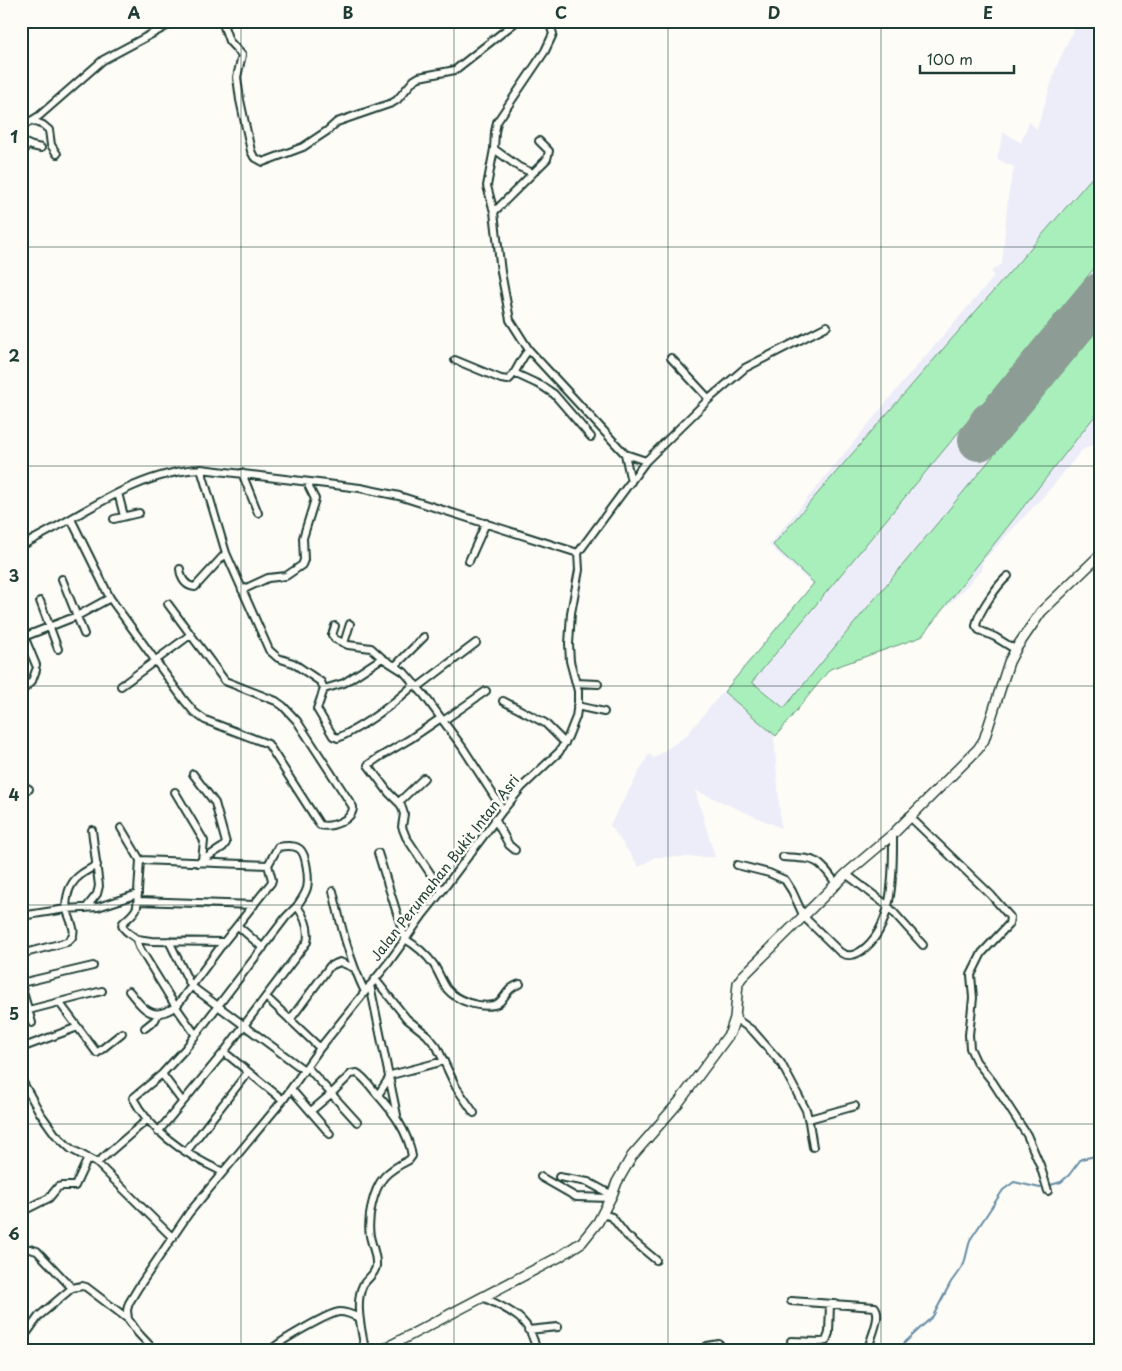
<svg xmlns="http://www.w3.org/2000/svg" width="1122" height="1371" font-family="'Playpen Sans',sans-serif">
  <style>
    .built { fill: #ecedf8 }
    .green { fill: #a9efbb; stroke: #649678 }
    .lines { fill: none; stroke-linecap: round; stroke-linejoin: round }
    .stream { stroke: #658ca4; stroke-width: 2 }
    .taxiway { stroke: #8e9c96; stroke-width: 18 }
    .runway { stroke: #8e9c96; stroke-width: 42 }
    .minor-casing { stroke: #1f3d34; stroke-width: 10 }
    .tertiary-casing { stroke: #1f3d34; stroke-width: 12 }
    .minor { stroke: #fdfcf7; stroke-width: 6 }
    .tertiary { stroke: #fdfcf7; stroke-width: 9 }
    .grid { fill: none; stroke: #1f3d34; stroke-width: 1; stroke-opacity: 0.55 }
    .labels { text-anchor: middle; stroke-width: 5; stroke-linejoin: round; paint-order: stroke }
    .street-label { font-size: 14px; fill: #1f3d34; stroke: #fdfcf7 }
    .neatline { fill: none; stroke: #1f3d34; stroke-width: 2 }
    .grid-label { font-size: 16px; text-anchor: middle; font-weight: bold; fill: #1f3d34 }
  </style>
  <rect width="100%" height="100%" fill="#fdfcf7"/>
  <filter id="ink" filterUnits="userSpaceOnUse"><feTurbulence type="fractalNoise" baseFrequency=".02" numOctaves="2"/><feDisplacementMap in="SourceGraphic" scale="10" xChannelSelector="R" yChannelSelector="G"/><feConvolveMatrix kernelMatrix="1 2 1 2 8 2 1 2 1" color-interpolation-filters="sRGB"/></filter>
  <g filter="url(#ink)">
    <path class="built" d="M1078,21H1101V444L1089,446L1081,451L1053,486L982,562V570L914,641L911,639L829,669L774,736L781,828L695,790L715,857H655L639,867L610,825L649,754L654,758L686,736L812,584L769,545L908,376L993,278L992,270L1002,264L1008,197L1014,167L997,159L1004,132L1021,143L1029,122L1037,129L1057,65Z"/>
    <path class="green" d="M1101,167V260L752,682L784,708L1101,326V408L921,637L830,669L776,736L724,692L814,583L773,545Z"/>
    <g class="lines">
      <path class="stream" d="M897,1350L933,1316L951,1282L964,1264L970,1240L1003,1190L1014,1182L1040,1188L1061,1182L1069,1175L1081,1159L1101,1155"/>
      <path class="taxiway" d="M1015,396C1011,399 1008,402 1004,404C992,409 978,410 977,426L983,435L990,438L999,434L1020,390"/>
      <path class="runway" d="M979,440L1101,293"/>
      <defs>
        <path id="minor" d="M222,21L229,41L242,55L237,77L240,100L251,151L254,157L263,162L303,147L327,131L337,122L392,103L397,100L414,80L419,77L455,70L517,21
          M549,21L553,34L545,51L497,122L495,132L494,149L487,186L494,212L501,272L510,320L529,350L625,454L646,461
          M33,121L43,125L49,130L51,145L57,154
          M21,127L39,116L103,60L176,21
          M21,141L32,146L41,148
          M494,149L519,167L533,173
          M21,153L28,145
          M494,212L547,159L549,151L539,141
          M671,358L709,399
          M455,360L501,379L508,380C516,375 520,358 529,350
          M514,373L542,386L554,394L591,437
          M625,454L631,482
          M201,469L226,553L269,650L278,658L293,663L321,682L324,689L317,709L333,736L338,738C366,725 392,705 415,684
          M242,473L258,513
          M118,493L124,516
          M71,519L110,598L184,700L194,712L205,720L268,744L320,825C331,828 353,820 353,807L297,721L283,706L276,701L225,681L168,604
          M114,519L139,513
          M21,546C38,537 55,528 72,518C112,495 154,471 201,469L360,488L399,496L578,553L579,570L571,613L569,644L570,661L578,691V703L576,717L568,737L559,752L522,787L503,810L442,891L422,916L389,962L320,1048L283,1100L189,1213L138,1288L129,1303L127,1310L128,1319L138,1333L154,1350
          M578,553L646,461L709,399L745,368L827,326
          M469,561L486,523
          M180,569C181,578 185,586 195,587L226,553
          M1008,576C998,584 977,614 976,626L979,630L995,637L1016,650
          M62,579L84,634
          M242,590L268,578L286,576L302,565L304,560L303,538L315,499L309,487V482
          M40,601L58,649
          M335,626L332,635L335,639L348,645L371,648L382,658L404,672L424,695L463,748L503,810
          M21,629L36,665
          M21,638L77,616L110,598
          M344,643L350,624
          M396,665L424,637
          M576,683L598,684
          M121,686L190,635
          M418,687L476,643
          M324,689L344,683L382,658
          M21,692L32,681L36,670
          M503,701L545,723L565,743
          M577,706L604,712
          M441,718L410,739L378,758L368,765L389,793L401,805L404,814L402,827L406,837L442,891
          M443,721L486,691
          M193,774L215,803L226,843L223,847L198,863
          M21,784L29,789
          M175,792L204,841L202,860
          M399,802L424,778
          M909,816L991,895L1010,917L1009,924L982,953L971,975L973,998L969,1035L970,1048L976,1061L992,1081L1027,1135L1040,1165L1048,1191
          M495,819L509,845L515,850
          M121,828L140,860
          M378,853L405,939C417,946 426,954 434,965C439,973 442,982 447,989C457,1001 479,1008 494,1005C505,1003 504,988 520,984
          M783,857C816,859 818,857 837,885
          M268,865L278,847C284,846 293,845 298,848C307,852 309,880 307,888C305,895 301,900 297,906
          M737,865L769,873L785,880L792,891L804,917L840,952C847,957 853,956 861,951C895,928 893,870 893,834
          M846,874L888,906L923,945
          M333,891C341,926 349,959 365,992
          M138,901L254,905
          M86,908L97,894L99,886L92,830
          M21,916L66,909L98,907L138,894
          M238,926L263,948
          M137,939C108,920 129,925 137,907L140,860L268,865L272,880L271,883L224,942L176,1007L195,1034
          M169,941L191,986L304,1070
          M21,954L67,942C80,934 70,922 67,910C65,903 68,890 72,884C77,875 88,870 97,865
          M375,979L407,1019L427,1035L437,1047L456,1087L474,1113
          M21,983L93,966
          M21,985L32,1023
          M370,985L397,1115
          M129,991C136,999 147,1017 161,1013C166,1012 171,1009 176,1007L139,947L137,939L151,941L224,942
          M266,997L320,1048
          M59,1002L97,1053L122,1033
          M21,1012L102,991
          M735,1018L753,1031L781,1063L806,1110L809,1122L813,1147
          M290,1020L330,966L340,962L354,968
          M145,1028L155,1020L158,1014
          M21,1048L78,1027
          M224,1052L283,1100
          M307,1067L357,1122
          M162,1074L182,1101
          M21,1079L40,1113L55,1134L71,1149L97,1163L173,1238
          M291,1089L330,1134
          M378,1095L391,1075L444,1061
          M311,1111L331,1094L351,1074L357,1073C365,1078 370,1086 376,1093C393,1112 408,1131 412,1156L409,1160C401,1164 390,1170 384,1177C373,1190 367,1219 370,1236C372,1246 377,1256 376,1266C375,1275 367,1278 363,1285C354,1303 362,1331 365,1350
          M809,1119L855,1106
          M158,1132L224,1052L307,942C310,930 304,916 297,906L286,917L185,1049L162,1074L133,1098C151,1133 188,1156 223,1172
          M186,1152L248,1072
          M97,1163L148,1119
          M541,1177L576,1197L611,1198
          M559,1177L588,1182L612,1195
          M21,1212L49,1198L58,1187L62,1186H75L88,1158
          M601,1216L606,1215L612,1217L626,1235L656,1260
          M21,1248L30,1249L37,1251L72,1288
          M483,1297C508,1310 531,1317 536,1350
          M791,1301L875,1307C882,1317 870,1338 868,1350
          M528,1330L558,1327
          M21,1341L39,1316L72,1288L82,1286L86,1287L128,1319
          M791,1341L821,1342L826,1341L829,1333L830,1304
          M707,1346L719,1344L724,1350
          M271,1350C278,1342 330,1312 340,1312C347,1312 353,1315 359,1318"/>
        <path id="tertiary" d="M382,1350L559,1257L582,1242L598,1222L612,1195L617,1182L632,1156L679,1102L730,1033L735,1018L738,983L742,977L846,874L893,834L978,749L984,740L1009,662L1017,647L1041,612L1101,554"/>
      </defs>
      <use href="#minor" class="minor-casing"/>
      <use href="#tertiary" class="tertiary-casing"/>
      <use href="#minor" class="minor"/>
      <use href="#tertiary" class="tertiary"/>
    </g>
  </g>
  <path class="grid" d="M241,21V1350M454,21V1350M668,21V1350M881,21V1350M21,247H1101M21,466H1101M21,686H1101M21,905H1101M21,1124H1101"/>
  <g class="labels">
    <g class="street-label">
      <text transform="translate(445 868) rotate(-52)" y="5">Jalan Perumahan Bukit Intan Asri</text>
    </g>
  </g>
  <rect width="1122" height="1371" fill="none" stroke="#fdfcf7" stroke-width="55"/>
  <path d="M920 65v8h94v-8" fill="none" stroke="#1f3d34" stroke-width="2.5"/>
  <text x="927" y="65" font-size="15" fill="#1f3d34" stroke="#fdfcf7" stroke-width="4" paint-order="stroke">100 m</text>
  <rect x="28" y="28" width="1066" height="1316" class="neatline"/>
  <g class="grid-label">
    <text x="134" y="19">A</text>
    <text x="348" y="19">B</text>
    <text x="561" y="19">C</text>
    <text x="774" y="19">D</text>
    <text x="988" y="19">E</text>
    <text x="14" y="143">1</text>
    <text x="14" y="362">2</text>
    <text x="14" y="582">3</text>
    <text x="14" y="801">4</text>
    <text x="14" y="1020">5</text>
    <text x="14" y="1240">6</text>
  </g>
</svg>
